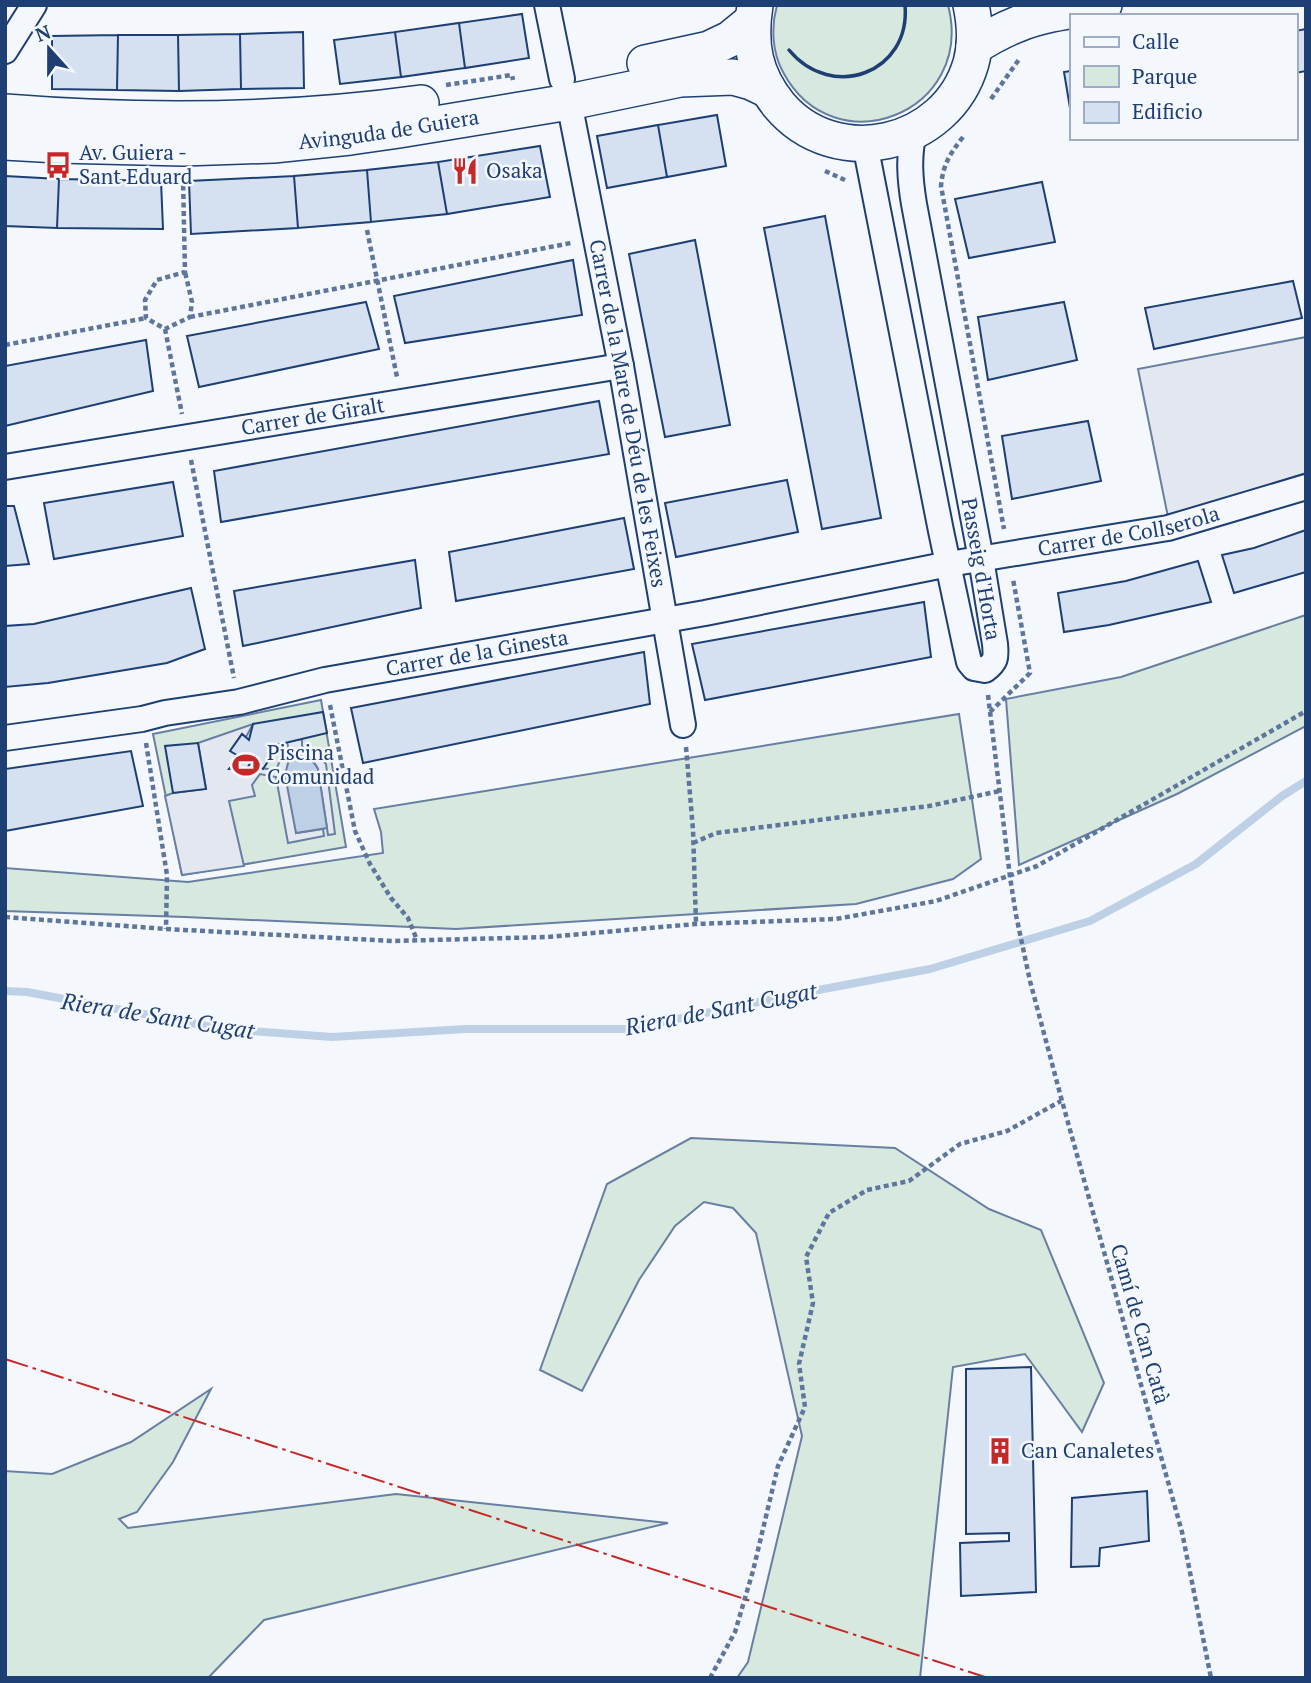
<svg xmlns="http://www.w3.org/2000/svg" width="1311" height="1683" font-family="'PT Serif',serif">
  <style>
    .green { fill: #d7e8df; stroke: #687fa3; stroke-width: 2 }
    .parking { fill: #e3e8f0; stroke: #687fa3; stroke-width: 2 }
    .water { fill: #bed0e5; stroke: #687fa3; stroke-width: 2 }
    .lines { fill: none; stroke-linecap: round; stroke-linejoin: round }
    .stream { stroke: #bed0e5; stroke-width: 8 }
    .building { fill: #d5e0f0; stroke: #1d3f73; stroke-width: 2 }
    .minor-casing { stroke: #1d3f73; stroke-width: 28 }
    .secondary-casing { stroke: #1d3f73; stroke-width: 38 }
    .path { stroke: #5e769c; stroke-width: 4.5; stroke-dasharray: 5 3.5; stroke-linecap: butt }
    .minor { stroke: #f4f7fb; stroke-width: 24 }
    .secondary { stroke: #f4f7fb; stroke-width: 35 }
    .wall { stroke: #1d3f73; stroke-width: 3.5 }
    .power { stroke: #c62828; stroke-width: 2; stroke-dasharray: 24 5 3.5 5; stroke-linecap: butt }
    .labels { text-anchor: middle; stroke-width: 5; stroke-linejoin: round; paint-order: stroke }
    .street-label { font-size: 21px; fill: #1d3f73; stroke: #f4f7fb }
    .poi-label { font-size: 21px; fill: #1d3f73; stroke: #f4f7fb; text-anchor: start }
    .water-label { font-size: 23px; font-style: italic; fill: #1d3f73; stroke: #f4f7fb }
  </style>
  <rect width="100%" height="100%" fill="#f4f7fb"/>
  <path class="green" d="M777,5H948C976,113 834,168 783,72C772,52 771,27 777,5Z
    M1306,615V726L1177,794L1019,865L1006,699L1121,677Z
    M321,700L346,847L182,875L153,734Z
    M959,714L981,859L953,879L856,904L456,929L185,917L5,911V868L188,882L383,853L381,832L374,809Z
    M691,1138L895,1148L989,1209L1041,1230L1104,1383L1082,1432L1025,1354L953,1367L920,1678H737L748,1662L802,1436L756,1233L733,1208L704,1202L675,1226L639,1280L582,1391L540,1370L607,1184Z
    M211,1389L173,1462L137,1512L119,1519L128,1528L396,1494L668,1523L264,1620L208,1678H5V1471L52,1474L131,1442Z"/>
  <path class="parking" d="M1306,337V473L1168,517L1138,369Z
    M253,724L246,737L242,734L231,750L240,757L230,768L245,770L251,762L260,768L276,770L282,756L289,751L287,742L302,739V747L317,755L326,764L335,834L328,835L318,769L314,762L305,757L295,756L296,833L323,829L324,836L288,843L276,777L260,774L252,785L255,796L229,801L244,866L182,875L165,796L173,793L206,789L198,743Z"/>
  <path class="water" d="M295,756C306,757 313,759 318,769L327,828L296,833L285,775L288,763Z"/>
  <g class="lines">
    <path class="stream" d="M5,991L27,992L223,1029L332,1037L466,1029H629L797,994L930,969L1090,921L1196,864L1282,796L1306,781"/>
  </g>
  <path class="building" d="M522,14L529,58L465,68L459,23Z
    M459,23L465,68L401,77L395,32Z
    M1306,29V71L1295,73V31Z
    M303,32L304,88L241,89L240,34Z
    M395,32L401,77L340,84L334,40Z
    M240,34L241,89L179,91L178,35Z
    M118,35L117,90L52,89V36Z
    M118,35H178L179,91L117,90Z
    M1071,71V114L1064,72Z
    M717,115L726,166L667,177L658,125Z
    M658,125L667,177L607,188L597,136Z
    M540,146L550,197L447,214L438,162Z
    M438,162L447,214L371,222L367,170Z
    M367,170L371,222L298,228L294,176Z
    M5,176L59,179L57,228L5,226Z
    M294,176L298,228L191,234L189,181Z
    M59,179L161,181L163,229L57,228Z
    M1042,182L1055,242L969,258L955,199Z
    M825,216L881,518L822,529L764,228Z
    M695,240L730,425L665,437L629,254Z
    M573,260L582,315L405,343L394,296Z
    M1293,281L1302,318L1154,349L1145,308Z
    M366,302L379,349L199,387L187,336Z
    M1064,302L1077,360L988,380L978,317Z
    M146,340L153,391L5,426V366Z
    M599,401L609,454L221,522L214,471Z
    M1088,421L1101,481L1012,499L1002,436Z
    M787,480L798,532L676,557L665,503Z
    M173,482L183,536L54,559L44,503Z
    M5,506H14L29,564L5,566Z
    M624,518L634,569L456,601L449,552Z
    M1306,530V572L1234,593L1222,555L1254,548Z
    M415,560L421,608L243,646L234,591Z
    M1198,561L1211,602L1109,625L1064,632L1058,593L1126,581Z
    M191,588L205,649L167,663L48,683L5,687V626L34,624Z
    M924,602L931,657L705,700L692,644Z
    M644,652L650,704L363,763L351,708Z
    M323,712L327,733L268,747L274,752L263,769L251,762L246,770L229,769L240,757L230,751L242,734L249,740L253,724Z
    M198,743L206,789L173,793L165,746Z
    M131,751L143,806L5,831V769Z
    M1031,1367L1036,1592L961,1596L960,1543L1009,1541V1533L966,1534V1369Z
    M1147,1491L1149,1541L1100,1548L1099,1566L1071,1567L1072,1498Z"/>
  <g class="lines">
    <defs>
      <g id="minor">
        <path d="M547,5L562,79"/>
        <path d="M5,51L34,5"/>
        <path id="s1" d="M569,102L621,366L683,725"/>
        <path d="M865,144L941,531L965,644L969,662L974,668L985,670C997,661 996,657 995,644L981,559L914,204C910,180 908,157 914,132"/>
        <path id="s2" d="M5,467L621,366"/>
        <path id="s3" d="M5,738L142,719L165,713L239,702L325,680L705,613L949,564L1168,528L1306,487"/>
      </g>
      <g id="secondary">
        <path d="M755,5C749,44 754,74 779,105C835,172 947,147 971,63C976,45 975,24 971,5"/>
        <path d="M974,47C988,38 1003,30 1018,24C1045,13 1076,10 1104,5"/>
        <path d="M645,63L709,49L730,39L752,21"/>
        <path d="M5,112C144,123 283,122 421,103"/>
        <path id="s4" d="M5,142L58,145L183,148L273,145L350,137L399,130L569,102L680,79L733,77L751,82L768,90"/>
      </g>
    </defs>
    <use href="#minor" class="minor-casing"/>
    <use href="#secondary" class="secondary-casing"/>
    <path class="path" d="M446,85L512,75L513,80
      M991,99L1020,58
      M963,137C950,154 943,164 941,186L1004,529
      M825,171L845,180
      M183,177L185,272L157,280L145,300L146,318L165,329L190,317L192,302L185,272
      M367,230L397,377
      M190,317L571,243
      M165,329L182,414
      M5,345L146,318
      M191,460L234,678
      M988,695L1010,877L1016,915L1030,981L1062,1101L1182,1532L1211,1678
      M330,705L355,831L370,864L391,898L408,918L417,940
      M990,712L1030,673L1013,579
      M146,743L167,875L166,929
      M686,747L693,830L696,923
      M693,843L716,833L929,806L1000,791
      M5,917L166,929L393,941L547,937L696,924L836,919L936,901L1037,866L1306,711
      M710,1678L735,1632L753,1571L778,1466L805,1407L799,1364L813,1303L806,1257L829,1213L867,1190L909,1181L960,1144L1007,1131L1061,1101"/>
    <use href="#minor" class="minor"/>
    <use href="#secondary" class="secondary"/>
    <path class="wall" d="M789,50C832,102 911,73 905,5"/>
    <path class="power" d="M5,1359L988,1678"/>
  </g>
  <defs>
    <symbol id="bus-bare" viewBox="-9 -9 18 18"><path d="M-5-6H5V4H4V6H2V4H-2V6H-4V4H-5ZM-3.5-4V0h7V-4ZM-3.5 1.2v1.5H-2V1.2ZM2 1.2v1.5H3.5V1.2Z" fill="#c62828" stroke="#f4f7fb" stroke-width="2.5" paint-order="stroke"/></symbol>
    <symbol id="restaurant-bare" viewBox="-9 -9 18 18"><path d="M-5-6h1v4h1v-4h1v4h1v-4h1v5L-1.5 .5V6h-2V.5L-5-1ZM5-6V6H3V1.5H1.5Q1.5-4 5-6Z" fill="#c62828" stroke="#f4f7fb" stroke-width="2.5" paint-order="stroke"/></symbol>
    <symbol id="stadium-bare" viewBox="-9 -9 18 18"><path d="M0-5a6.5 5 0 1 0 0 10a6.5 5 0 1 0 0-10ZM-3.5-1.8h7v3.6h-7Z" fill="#c62828" stroke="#f4f7fb" stroke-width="2.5" paint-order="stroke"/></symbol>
    <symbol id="building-bare" viewBox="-9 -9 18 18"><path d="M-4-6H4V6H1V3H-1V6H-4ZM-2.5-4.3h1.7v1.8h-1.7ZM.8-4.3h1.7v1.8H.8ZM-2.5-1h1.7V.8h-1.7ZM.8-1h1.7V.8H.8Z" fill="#c62828" stroke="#f4f7fb" stroke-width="2.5" paint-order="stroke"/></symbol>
  </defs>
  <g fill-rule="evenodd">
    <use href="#bus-bare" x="39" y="146" width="38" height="38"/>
    <use href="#restaurant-bare" x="446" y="152" width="38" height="38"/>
    <use href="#stadium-bare" x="227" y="746" width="38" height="38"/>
    <use href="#building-bare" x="981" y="1432" width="38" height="38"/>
  </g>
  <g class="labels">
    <g class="street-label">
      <text dy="7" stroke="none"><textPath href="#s4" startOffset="385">Avinguda de Guiera</textPath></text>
      <text dy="7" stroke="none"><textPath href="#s1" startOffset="317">Carrer de la Mare de Déu de les Feixes</textPath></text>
      <text dy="7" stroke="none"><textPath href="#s2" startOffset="312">Carrer de Giralt</textPath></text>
      <text dy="7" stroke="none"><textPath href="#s3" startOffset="1143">Carrer de Collserola</textPath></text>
      <text transform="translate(981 569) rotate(80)" y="7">Passeig d'Horta</text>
      <text dy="7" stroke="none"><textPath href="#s3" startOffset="480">Carrer de la Ginesta</textPath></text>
      <text transform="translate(1140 1324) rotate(74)" y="7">Camí de Can Catà</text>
    </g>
    <g class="poi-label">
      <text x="79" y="160">Av. Guiera -<tspan x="79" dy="24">Sant Eduard</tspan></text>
      <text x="486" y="178">Osaka</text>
      <text x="267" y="760">Piscina<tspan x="267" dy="24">Comunidad</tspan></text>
      <text x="1021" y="1458">Can Canaletes</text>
    </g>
    <g class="water-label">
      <text transform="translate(721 1009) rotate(-11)" y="8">Riera de Sant Cugat</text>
      <text transform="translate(158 1016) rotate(9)" y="8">Riera de Sant Cugat</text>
    </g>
  </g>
  <rect width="1311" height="1683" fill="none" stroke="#1d3f73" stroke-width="14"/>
  <rect x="1070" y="14" width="228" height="126" fill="#f4f7fb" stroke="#9eadc5" stroke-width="2"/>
  <rect x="1084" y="37" width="35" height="10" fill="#f4f7fb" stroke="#9eadc5" stroke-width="2"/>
  <text x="1132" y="49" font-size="21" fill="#1d3f73">Calle</text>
  <rect x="1084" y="66" width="35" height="21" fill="#d7e8df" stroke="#9eadc5" stroke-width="2"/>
  <text x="1132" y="84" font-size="21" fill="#1d3f73">Parque</text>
  <rect x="1084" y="102" width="35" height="21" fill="#d5e0f0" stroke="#9eadc5" stroke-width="2"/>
  <text x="1132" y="119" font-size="21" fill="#1d3f73">Edificio</text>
  <g transform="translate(49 49) rotate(339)" stroke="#f4f7fb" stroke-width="5" paint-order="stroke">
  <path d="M0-5L12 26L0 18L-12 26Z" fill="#1d3f73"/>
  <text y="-10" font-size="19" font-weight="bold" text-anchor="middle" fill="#1d3f73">N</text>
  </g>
</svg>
